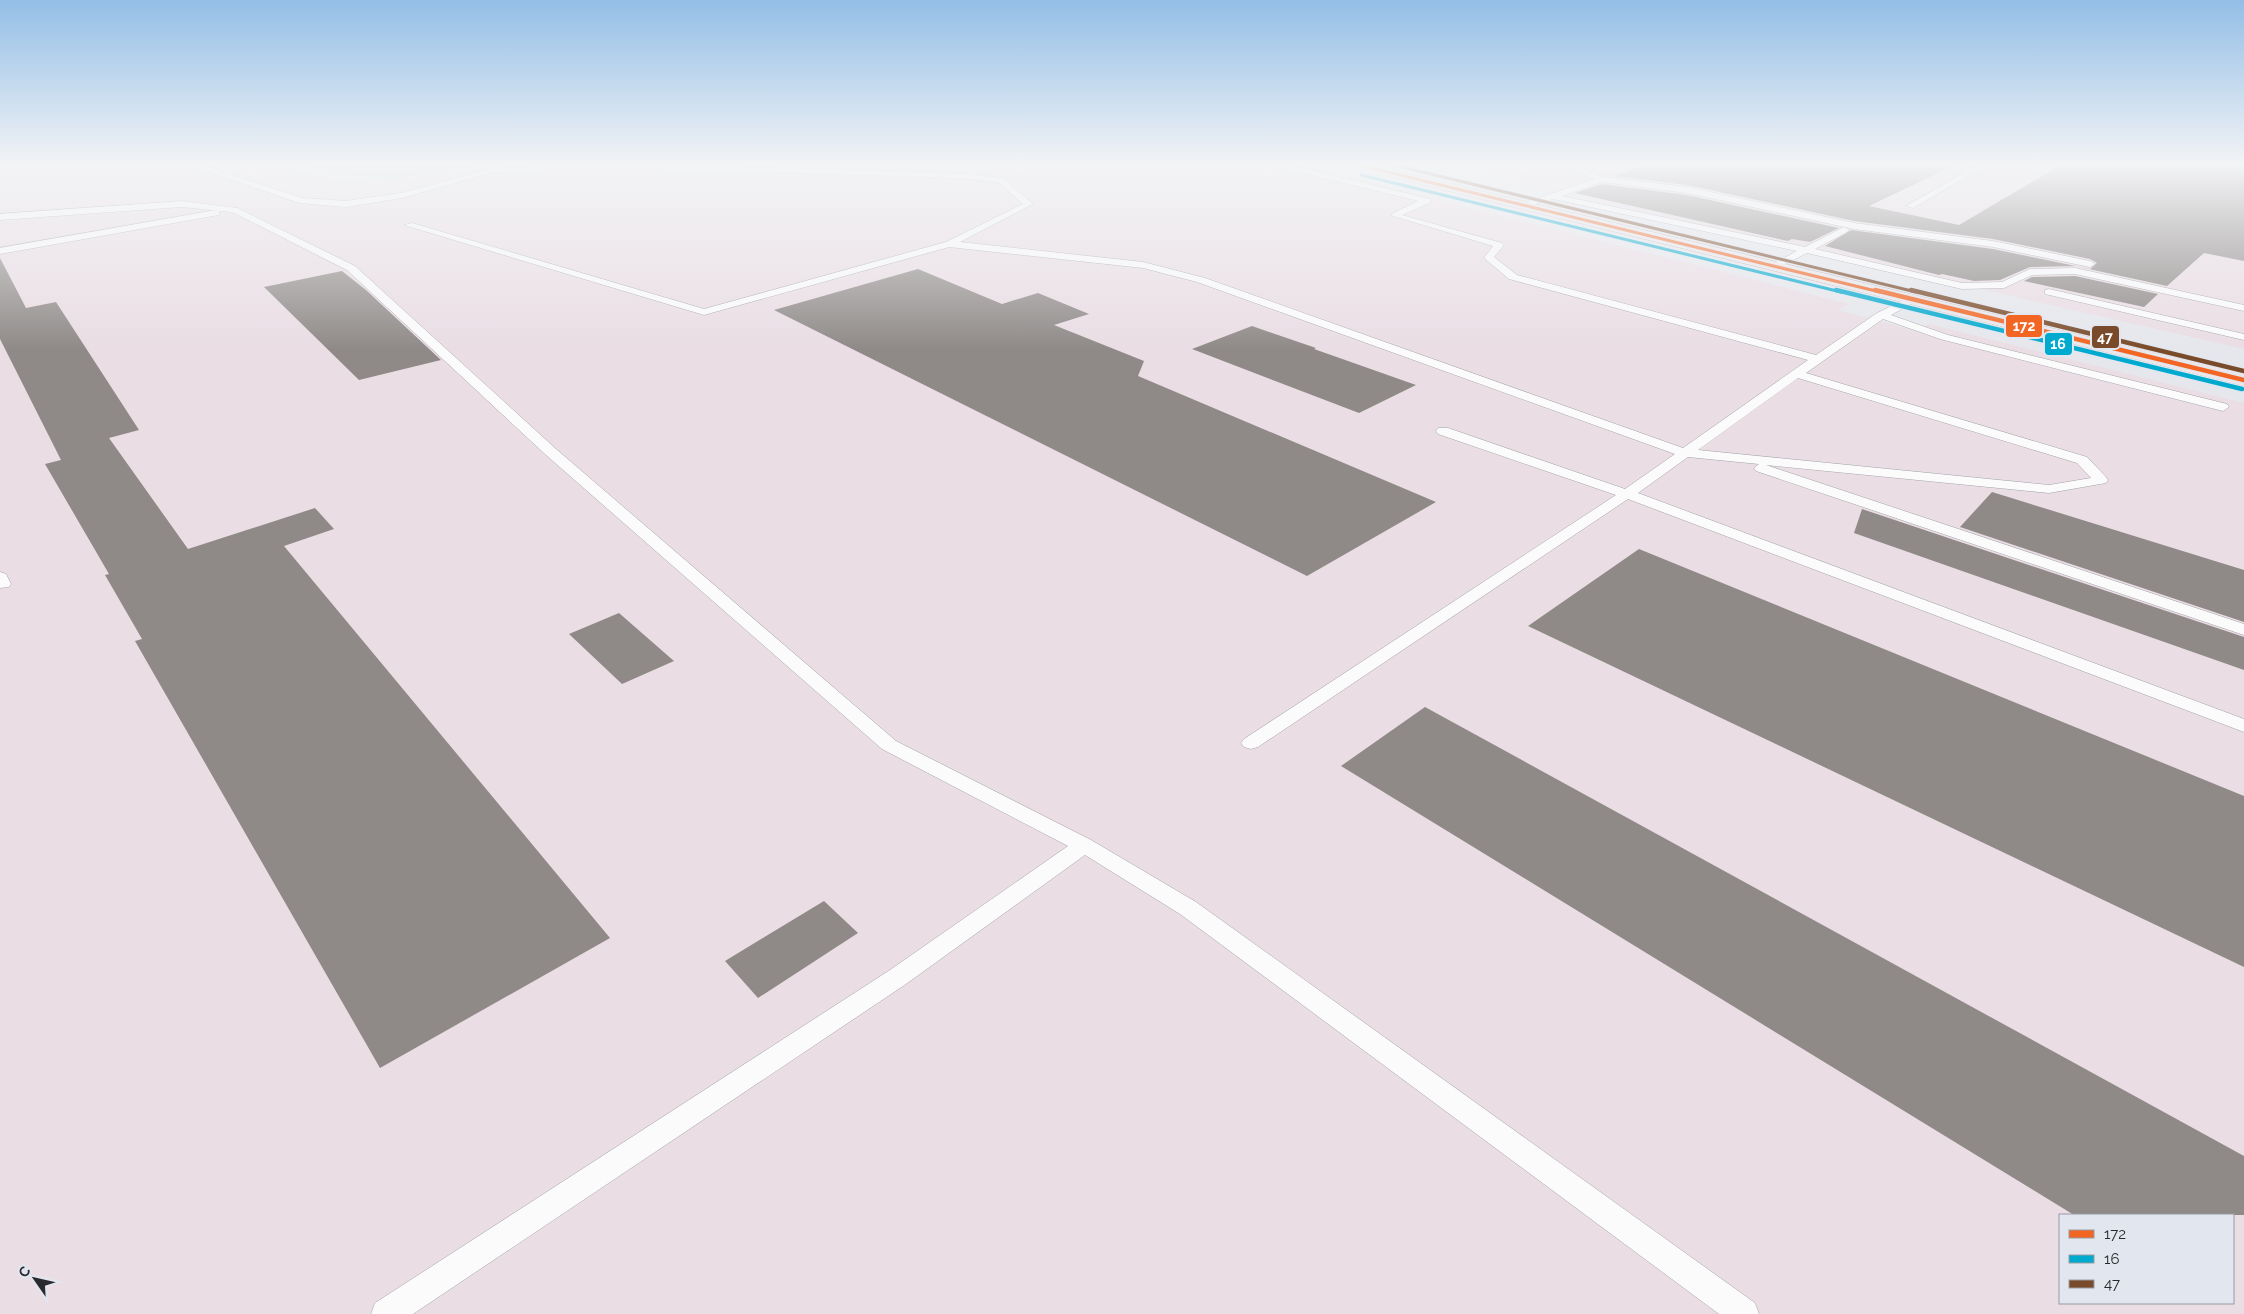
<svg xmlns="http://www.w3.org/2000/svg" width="2244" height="1314" font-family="Raleway,sans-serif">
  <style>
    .industrial { fill: #eadde4; fill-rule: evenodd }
    .forest { fill: #bacec0 }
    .building { fill: #8f8a88 }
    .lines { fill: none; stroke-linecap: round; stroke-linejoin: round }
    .service-casing { stroke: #a2a4a8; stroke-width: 1 }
    .primary-casing { stroke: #b1a8ad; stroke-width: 1 }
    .service { fill: #fbfbfc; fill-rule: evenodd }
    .primary { fill: #ede7e9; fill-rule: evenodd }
    .bus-1-far1-casing { stroke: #e2e6ef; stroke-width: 5 }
    .bus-1-casing { stroke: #e2e6ef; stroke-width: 7 }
    .bus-2-far1-casing { stroke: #e2e6ef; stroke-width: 5 }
    .bus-2-casing { stroke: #e2e6ef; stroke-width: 7 }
    .bus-3-far1-casing { stroke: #e2e6ef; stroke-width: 5 }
    .bus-3-casing { stroke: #e2e6ef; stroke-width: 7 }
    .bus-1-far1 { stroke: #f26522; stroke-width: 3 }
    .bus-1 { stroke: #f26522; stroke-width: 4.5 }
    .bus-2-far1 { stroke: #00a9ce; stroke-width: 3 }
    .bus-2 { stroke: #00a9ce; stroke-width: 4.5 }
    .bus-3-far1 { stroke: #7a4b2a; stroke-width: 3 }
    .bus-3 { stroke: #7a4b2a; stroke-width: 4.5 }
    .line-badge { stroke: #e2e6ef; stroke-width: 2 }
    .badge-label { font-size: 14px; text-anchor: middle; font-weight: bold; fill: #fff }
  </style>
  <rect width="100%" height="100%" fill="#e5e7ec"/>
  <path class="industrial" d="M0,166H281L350,182L404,179L501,166H1307L1849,304L1838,310L1917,331L1929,324L2244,403V1314H0ZM2060,1215H2233V1303H2060Z
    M1446,166H2244V349L1967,286Z"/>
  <path class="forest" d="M306,166H480L394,178L343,175Z"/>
  <path class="building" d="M1644,166H1953L1869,206L1959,225L2059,166H2244V261L2204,253L2167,286L2075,266L2030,267L2000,280L1974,281L1942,274L1939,275L1825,246L1851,230L1993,249L2090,269L2097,263L2090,259L1993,239L1854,221L1687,185L1614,176Z
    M1602,184L1687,195L1839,228L1810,242L1792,239L1788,241L1575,193Z
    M0,258L26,308L56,302L139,430L109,438L188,549L315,508L334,529L284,546L610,938L380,1068L135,641L142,639L105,575L109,574L45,464L61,460L0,339Z
    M918,269L1002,304L1038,293L1089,314L1054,325L1144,361L1138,376L1436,502L1307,576L774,310Z
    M342,271L366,290L441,360L359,380L264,287Z
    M2075,276L2158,294L2144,307L2024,281L2032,277Z
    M1252,326L1316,348L1314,349L1416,385L1359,413L1192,349Z
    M1992,492L2244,570V622L1960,527Z
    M1862,509L2244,637V670L1854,533Z
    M1639,549L2244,796V967L1528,626Z
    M619,613L674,661L622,684L569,634Z
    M1425,707L2244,1156V1215H2074L1341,766Z
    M824,901L858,933L758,998L725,961Z"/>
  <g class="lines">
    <defs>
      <path id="service" d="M191,166H202L303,198L346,201L401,193L491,169L557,166L553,168L491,173L402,198L346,207L299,203Z
        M635,166H702L962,174L1003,178L1033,204L960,242L1143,262L1205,278L1683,448L1808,360L1509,279L1484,258L1493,246L1390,215L1418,201L1283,168L1282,166H1294L1430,199V203L1402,215L1502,243L1504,245L1494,257L1517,275L1816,355L1877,313L1914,295L1918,296V300L1891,315L1948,335L2227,404L2229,407L2223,411L1940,339L1883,319L1806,373L2087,457L2106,477L2108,480L2106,483L2049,493L1766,465L2244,624V635L1756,471L1754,468L1759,464L1688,457L1638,493L2244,719V732L1628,499L1258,747L1251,749L1244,747L1241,743L1244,739L1616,495L1438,434L1436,431L1438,428H1448L1625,489L1675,454L1197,282L1143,268L949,247L704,315L404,225L412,223L704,309L946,242L1023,204L998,182L962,178L639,168ZM1798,378L2077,463L2091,478L2049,485L1698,450Z
        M1567,166H1577L1603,177L1687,187L1854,223L1993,241L2090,261L2095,264L2090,267L1993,247L1854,229L1687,193L1602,182L1562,196L1805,247L1844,227L1849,230L1847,232L1815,249L1962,283L2002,282L2030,269L2075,268L2244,305V311L2075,274L2032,275L2004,288L1962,289L1807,253L1777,268L1774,267V263L1797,251L1553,199L1524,207V203L1594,179Z
        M1976,166H1985L1913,208L1906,206Z
        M182,201L237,208L355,266L556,449L896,741L1091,840L1196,902L1755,1303L1759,1314H1719L1180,914L1085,855L906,984L413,1314H371L375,1303L890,970L1068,846L882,749L546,455L347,270L232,212L182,207L0,220V214Z
        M216,210L219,211V215L0,254V248Z
        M2049,289L2244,334V340L2045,294V290Z
        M0,572L6,574L11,584L9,587L0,588Z"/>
      <path id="primary" d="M1357,166H1377L2244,374V386L1363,170Z"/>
    </defs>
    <use href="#service" class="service-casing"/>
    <use href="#primary" class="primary-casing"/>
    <use href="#service" class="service"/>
    <use href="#primary" class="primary"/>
    <defs>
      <path id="bus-1-far1" d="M1363,166L1880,292"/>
      <path id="bus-1" d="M1875,290L2244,380"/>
      <path id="bus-2-far1" d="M1361,175L1841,292"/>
      <path id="bus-2" d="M1836,290L2242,389"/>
      <path id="bus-3-far1" d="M1398,166L1916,292"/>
      <path id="bus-3" d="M1911,290L2244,371"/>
    </defs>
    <use href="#bus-1-far1" class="bus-1-far1-casing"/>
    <use href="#bus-1" class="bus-1-casing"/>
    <use href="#bus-2-far1" class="bus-2-far1-casing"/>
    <use href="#bus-2" class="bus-2-casing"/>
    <use href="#bus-3-far1" class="bus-3-far1-casing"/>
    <use href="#bus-3" class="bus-3-casing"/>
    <use href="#bus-1-far1" class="bus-1-far1"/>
    <use href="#bus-1" class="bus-1"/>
    <use href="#bus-2-far1" class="bus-2-far1"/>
    <use href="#bus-2" class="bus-2"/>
    <use href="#bus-3-far1" class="bus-3-far1"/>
    <use href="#bus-3" class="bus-3"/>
  </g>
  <linearGradient id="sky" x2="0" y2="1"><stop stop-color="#93bee6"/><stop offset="0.47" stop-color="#f3f4f6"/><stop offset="1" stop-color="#f3f4f6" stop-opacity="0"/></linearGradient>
  <rect width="2244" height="350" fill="url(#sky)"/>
  <g class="line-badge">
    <rect x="2005" y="314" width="38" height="24" rx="5" fill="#f26522"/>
    <rect x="2091" y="325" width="29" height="24" rx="5" fill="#7a4b2a"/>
    <rect x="2044" y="332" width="29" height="24" rx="5" fill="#00a9ce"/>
  </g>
  <g class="badge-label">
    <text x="2024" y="331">172</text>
    <text x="2105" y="342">47</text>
    <text x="2058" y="349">16</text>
  </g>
  <rect x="2059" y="1214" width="175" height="90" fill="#e2e6ef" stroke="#989ba2"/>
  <rect x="2069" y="1230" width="25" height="8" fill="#f26522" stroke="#989ba2"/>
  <text x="2104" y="1239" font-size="15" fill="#292a2e">172</text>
  <rect x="2069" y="1255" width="25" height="8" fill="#00a9ce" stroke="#989ba2"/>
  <text x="2104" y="1264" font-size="15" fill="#292a2e">16</text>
  <rect x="2069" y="1280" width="25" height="8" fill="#7a4b2a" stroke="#989ba2"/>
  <text x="2104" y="1289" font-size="15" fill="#292a2e">47</text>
  <g transform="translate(35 1279) rotate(304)" stroke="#e2e6ef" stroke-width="4" paint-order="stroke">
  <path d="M0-4L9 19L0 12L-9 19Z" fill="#292a2e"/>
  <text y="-8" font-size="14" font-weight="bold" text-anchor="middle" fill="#292a2e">С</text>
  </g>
</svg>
